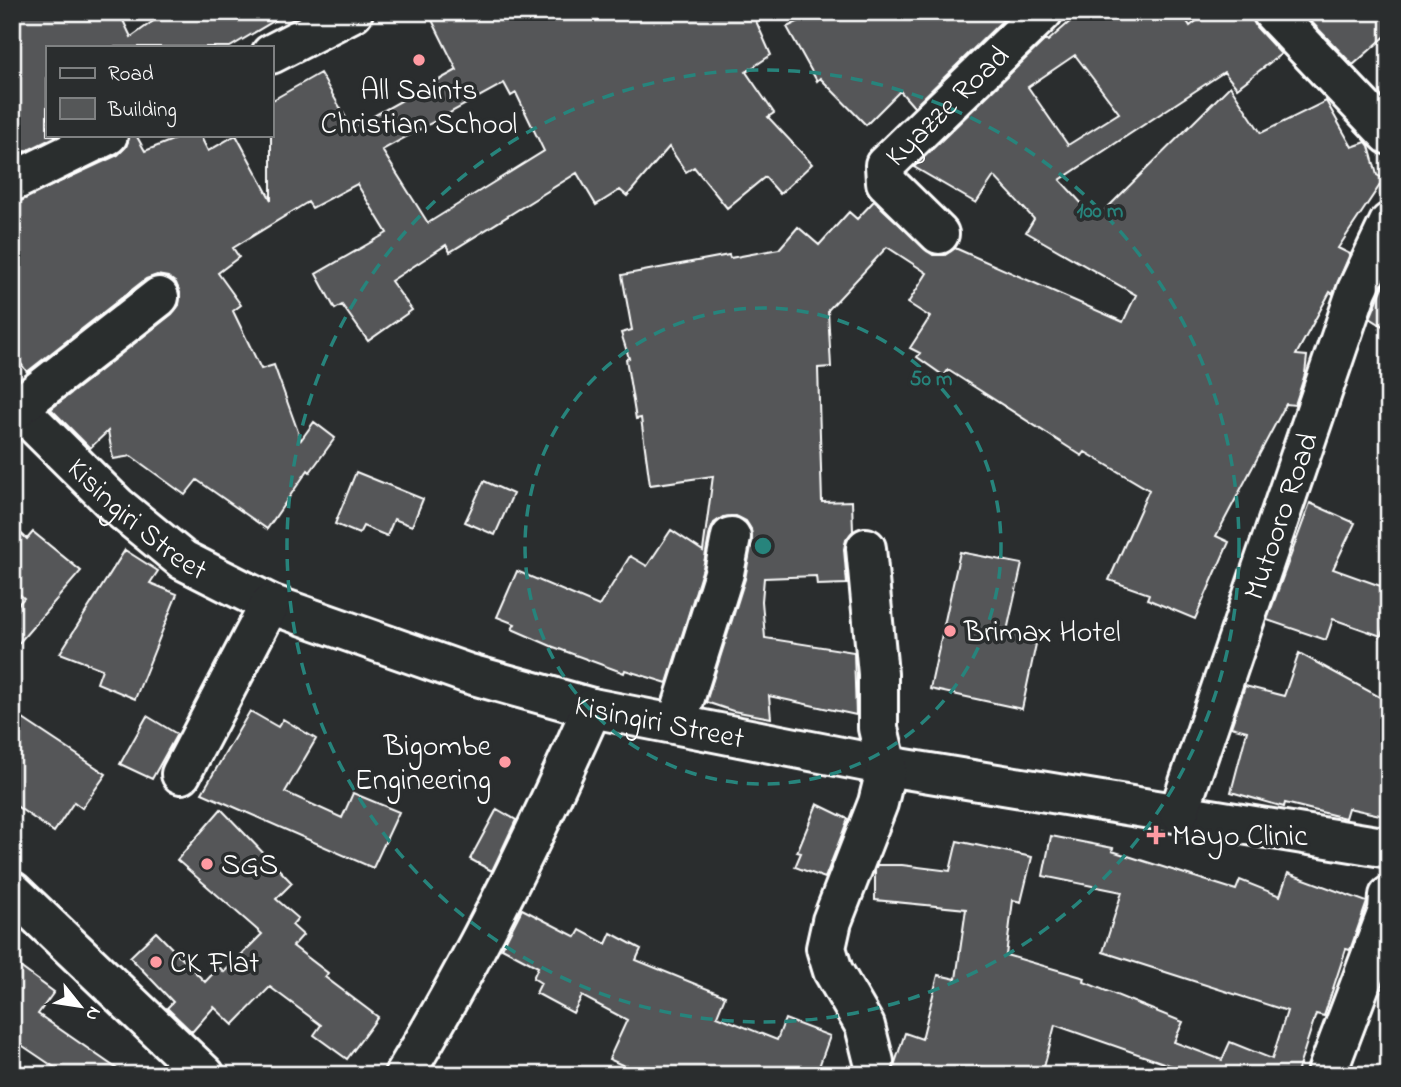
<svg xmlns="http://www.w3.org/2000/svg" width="1401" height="1087" font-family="'Indie Flower',sans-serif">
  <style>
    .building { fill: #555758; stroke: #fff; stroke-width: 2; fill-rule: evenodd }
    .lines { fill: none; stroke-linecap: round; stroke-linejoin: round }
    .minor-casing { stroke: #fff; stroke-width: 44 }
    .minor { stroke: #2a2d2e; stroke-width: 38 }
    .ring { fill: none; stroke: #27847c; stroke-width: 3.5; stroke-dasharray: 12 9 }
    .poi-dot { fill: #ff9aa2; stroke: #2a2d2e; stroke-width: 2.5 }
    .labels { text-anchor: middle; stroke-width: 7; stroke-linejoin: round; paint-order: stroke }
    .poi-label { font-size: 30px; fill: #fff; stroke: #2a2d2e; text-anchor: start }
    .street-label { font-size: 30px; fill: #fff; stroke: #2a2d2e }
    .centre { fill: #27847c; stroke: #2a2d2e; stroke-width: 3.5 }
    .ring-label { font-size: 21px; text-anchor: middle; font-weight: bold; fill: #27847c; stroke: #2a2d2e; stroke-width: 7; stroke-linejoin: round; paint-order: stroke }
  </style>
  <rect width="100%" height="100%" fill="#2a2d2e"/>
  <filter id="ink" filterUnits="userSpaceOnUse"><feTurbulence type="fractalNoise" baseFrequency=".0143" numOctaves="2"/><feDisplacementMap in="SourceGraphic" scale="14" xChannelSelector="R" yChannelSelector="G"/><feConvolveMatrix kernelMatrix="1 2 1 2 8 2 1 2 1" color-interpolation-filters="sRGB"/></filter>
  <g filter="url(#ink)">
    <path class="building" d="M12,12H119L131,37L166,12H289L230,47H47V135H59L12,158Z
      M428,12H752L771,55L746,72L774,113L768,117L812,164L780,194L765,177L727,208L694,167L686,172L669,147L627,196L620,190L596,205L577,173L450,252L446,245L391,281L412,310L368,341L342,305L335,309L316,274L387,233L357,184L312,208L308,202L233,248L239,257L218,273L241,305L233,311L261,369L274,365L301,440L314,422L335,438L310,472L308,470L267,529L197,480L185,495L131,456L113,459L108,431L90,448L51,409L172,314L179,305L180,293L176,283L168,277L157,275L146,279L27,372L12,351V204L118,155L126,147L130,135H136L145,151L185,135H200L208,151L236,135L271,200V101L320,73L352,128L457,70ZM504,83L511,96L516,93L544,151L428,223L382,150Z
      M818,12H1007L1008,15L914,107L900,91L866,125L820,78L817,81L787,27Z
      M1081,12H1181L1190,26L1208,12H1251L1256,27L1281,54L1237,88L1224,72L1060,180L1096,219L1230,86L1261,133L1326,101L1352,147L1366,142L1369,146L1377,175L1384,179L1338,248L1350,254L1333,294L1330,292L1296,355L1307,356L1305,374L1295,405L1286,404L1216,536L1229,542L1195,619L1147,599L1149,594L1109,580L1149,490L1085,452L1082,456L948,370L944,376L917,357L920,353L910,348L930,317L908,303L927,273L887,247L828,310L831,367L818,368L822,502L852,501L853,531L846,540L844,549L847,584L817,585L816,576L764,578L762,601L765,638L854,652L856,715L769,696L771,718L733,711L706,702L745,579L752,541L751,529L746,521L736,516L723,517L714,523L710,532L703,568L667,683L625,670L624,673L551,646L512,629L515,624L497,617L517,571L599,606L630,556L647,566L671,530L703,551L713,476L650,485L641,418L636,419L626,359L629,358L621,333L632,330L622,275L729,255L730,258L779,249L798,227L819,245L849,212L857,219L874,201L933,255H945L955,248L1123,322L1136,295L1026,232L1034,219L994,176L976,203L914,167L1046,39L1048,41ZM1075,55L1119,113L1068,145L1028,87Z
      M1302,12H1389V33L1353,65Z
      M1388,275H1389V330L1370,318Z
      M356,472L423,499L412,526L394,519L387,536L363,526L359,534L335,524Z
      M484,481L513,494L495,535L465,522Z
      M1310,503L1355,523L1333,569L1389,589V613L1381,636L1333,619L1326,640L1267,620Z
      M12,525L27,539L33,532L81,571L12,651V611L24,598L12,588Z
      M125,550L158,571L150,583L177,594L135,699L97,683L102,669L60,653Z
      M960,552L1022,564L1007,631L1027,635L1025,641L1036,644L1022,709L930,689Z
      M1299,653L1389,702V817L1348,808L1345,818L1285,803L1284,807L1231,792L1247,731L1231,727L1245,686L1284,696Z
      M250,711L278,727L283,719L316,739L285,792L342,818L353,793L399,812L373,868L202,793Z
      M147,716L177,734L152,779L120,764Z
      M20,717L106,774L82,808L74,802L54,832L12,803V730Z
      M817,804L848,819L825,878L795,867L801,853L797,852Z
      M221,809L292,883L276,899L298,918L292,925L303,935L293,946L328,973L325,977L378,1017L347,1059L314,1035L321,1025L270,987L233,1025L214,1007L192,1032L167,1008L173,1002L130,957L156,932L205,982L219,967L224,972L262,934L177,860Z
      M497,809L516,820L492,871L470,859Z
      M1051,836L1113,848L1112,851L1236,890L1240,880L1280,896L1288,873L1367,902L1350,950L1346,949L1324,1016L1316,1014L1298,1070L1305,1075H1198L1055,1025L1042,1075H1018L977,1066L974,1075H891L905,1033L922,1039L938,975L956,979L966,909L875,900V870L877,865H902L950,871L957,841L1032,857L1021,902L1013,900L1006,955L1085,978L1084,982L1183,1022L1174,1042L1222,1060L1230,1042L1272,1059L1287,1011L1103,952L1122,892L1043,876Z
      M522,909L576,937L580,930L606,944L611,933L641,949L636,960L725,996L717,1016L777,1040L785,1019L830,1036L816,1075H644L609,1059L627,1020L582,996L573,1013L536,993L541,983L533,978L538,967L502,948Z
      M12,961L54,992L38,1014L126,1075H66L17,1042L12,1049Z"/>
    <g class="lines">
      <defs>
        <g id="minor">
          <path d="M1272,12L1389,135"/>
          <path d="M271,54L353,12"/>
          <path d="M12,182L108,135"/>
          <path id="s1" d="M939,234L886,182L885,165L1043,12"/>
          <path id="s2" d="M12,402L117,506L183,560L270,604L466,673L592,708L887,766L1389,848"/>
          <path d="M17,408L159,297"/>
          <path d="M866,548L878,674V728L887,766L878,803L832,921L826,948L833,971L865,1026L874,1062"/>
          <path d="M677,723L724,573L731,537"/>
          <path d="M181,774L270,604"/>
          <path id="s3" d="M1179,812L1357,290L1389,223"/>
          <path d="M12,891L205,1075"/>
          <path d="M404,1075C476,957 536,835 592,708"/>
          <path d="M1326,1075L1388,911L1389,896"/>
        </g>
      </defs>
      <use href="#minor" class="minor-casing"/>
      <use href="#minor" class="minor"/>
    </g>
  </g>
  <g class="ring">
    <circle cx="763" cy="546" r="238"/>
    <circle cx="763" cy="546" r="476"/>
  </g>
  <g class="poi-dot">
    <circle cx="419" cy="60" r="7"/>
    <circle cx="950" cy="631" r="7"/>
    <circle cx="505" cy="762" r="7"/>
    <path d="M1152.5 824.5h7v7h7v7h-7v7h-7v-7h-7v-7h7z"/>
    <circle cx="207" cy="864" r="7"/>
    <circle cx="156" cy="962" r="7"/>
  </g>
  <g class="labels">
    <g class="poi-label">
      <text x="419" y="99" text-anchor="middle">All Saints<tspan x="419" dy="34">Christian School</tspan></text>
      <text x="964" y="641">Brimax Hotel</text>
      <text x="491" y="755" text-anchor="end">Bigombe<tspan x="491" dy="34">Engineering</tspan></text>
      <text x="1172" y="845">Mayo Clinic</text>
      <text x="221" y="874">SGS</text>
      <text x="170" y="972">CK Flat</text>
    </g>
    <g class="street-label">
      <text dy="10" stroke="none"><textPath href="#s1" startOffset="177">Kyazze Road</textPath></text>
      <text dy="10" stroke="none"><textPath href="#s2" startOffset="172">Kisingiri Street</textPath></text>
      <text dy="10" stroke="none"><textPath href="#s3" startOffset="313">Mutooro Road</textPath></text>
      <text dy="10" stroke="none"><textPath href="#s2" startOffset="738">Kisingiri Street</textPath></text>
    </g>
  </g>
  <circle cx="763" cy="546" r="10" class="centre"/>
  <g class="ring-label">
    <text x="1100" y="217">100 m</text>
    <text x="931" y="385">50 m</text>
  </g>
  <rect width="1401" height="1087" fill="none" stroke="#2a2d2e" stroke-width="42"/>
  <rect x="21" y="21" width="1359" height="1045" fill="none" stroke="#fff" stroke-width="2.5" filter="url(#ink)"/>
  <rect x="46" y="46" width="228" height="91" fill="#2a2d2e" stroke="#7f8182" stroke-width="2"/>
  <rect x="60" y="68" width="35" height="10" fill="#2a2d2e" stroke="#7f8182" stroke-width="2"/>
  <text x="108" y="80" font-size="21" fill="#ffffff">Road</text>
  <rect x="60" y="98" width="35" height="21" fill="#555758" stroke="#7f8182" stroke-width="2"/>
  <text x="108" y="116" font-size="21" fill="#ffffff">Building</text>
  <g transform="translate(80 1006) rotate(120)" stroke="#2a2d2e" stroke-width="5" paint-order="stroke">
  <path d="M0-5L12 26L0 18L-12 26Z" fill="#ffffff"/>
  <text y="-10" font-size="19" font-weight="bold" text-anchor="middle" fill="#ffffff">N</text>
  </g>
</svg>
